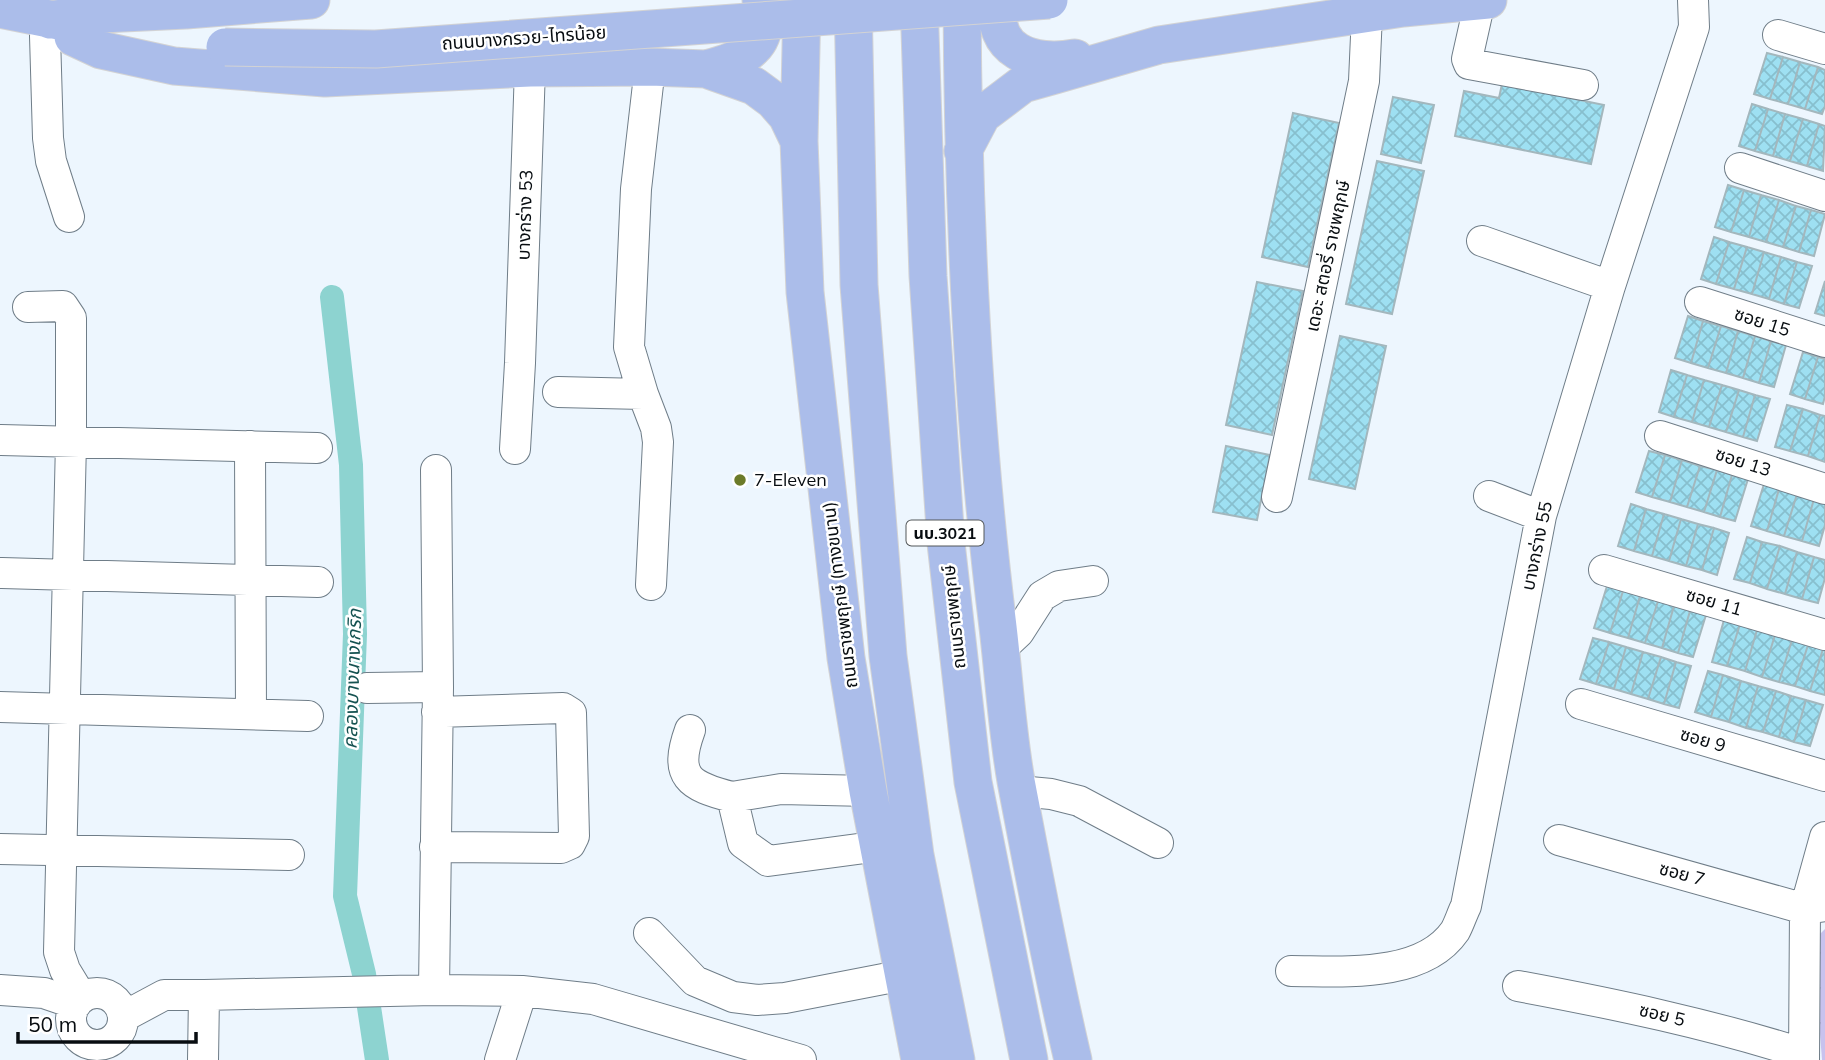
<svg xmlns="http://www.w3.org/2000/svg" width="1825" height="1060" font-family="Mulish,'Noto Sans Thai',sans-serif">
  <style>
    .park { fill: url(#park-tufts) }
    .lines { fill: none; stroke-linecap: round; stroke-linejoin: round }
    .canal { stroke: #8dd3d0; stroke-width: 24 }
    .building { fill: url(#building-cross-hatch); stroke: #a3b7bd; stroke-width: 2 }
    .minor-casing { stroke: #6f7d88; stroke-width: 32 }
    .major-casing { stroke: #d3d3d4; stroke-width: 39 }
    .minor { stroke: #fff; stroke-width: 30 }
    .major { stroke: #abbdea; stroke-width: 37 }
    .major-bridge-casing { stroke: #d3d3d4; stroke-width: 39; stroke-linecap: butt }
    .major-bridge { stroke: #abbdea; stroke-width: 37 }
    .poi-dot { fill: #6c7b29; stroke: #fff; stroke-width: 2.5 }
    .labels { text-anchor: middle; stroke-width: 5; stroke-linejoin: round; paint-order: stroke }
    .shield { fill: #fff; stroke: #525658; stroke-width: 2 }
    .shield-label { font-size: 16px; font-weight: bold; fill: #080d11 }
    .street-label { font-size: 18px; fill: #080d11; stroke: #fff }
    .poi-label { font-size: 18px; fill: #080d11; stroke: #fff; text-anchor: start }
    .water-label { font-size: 19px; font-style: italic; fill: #155251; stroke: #fff }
  </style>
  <defs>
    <pattern id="park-tufts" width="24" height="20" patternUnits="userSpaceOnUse" patternTransform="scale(1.75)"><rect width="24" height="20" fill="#c8c2ee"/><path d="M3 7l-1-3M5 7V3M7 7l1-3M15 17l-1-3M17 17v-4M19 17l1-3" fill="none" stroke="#aaa6cb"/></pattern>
    <pattern id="building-cross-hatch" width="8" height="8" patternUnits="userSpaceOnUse" patternTransform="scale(1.75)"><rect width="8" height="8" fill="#9ee0f2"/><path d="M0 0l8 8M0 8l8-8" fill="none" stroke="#87bfce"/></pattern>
  </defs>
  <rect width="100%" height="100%" fill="#edf6fe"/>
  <path class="park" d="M1825,929V1060H1822L1813,941Z"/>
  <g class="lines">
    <path class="canal" d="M332,297L351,465L355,634L345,896L364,974L377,1060"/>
  </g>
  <path class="building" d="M1767,53L1783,57L1770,99L1754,94Z
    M1783,57L1800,62L1788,104L1770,99Z
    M1800,62L1818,67L1805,109L1788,104Z
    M1818,67L1825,70V106L1822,114L1805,109Z
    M1502,84L1604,105L1591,164L1455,136L1464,91L1499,98Z
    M1393,97L1434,105L1421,163L1381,154Z
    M1752,104L1768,109L1755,151L1739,146Z
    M1768,109L1785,114L1773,156L1755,151Z
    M1293,113L1339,123L1308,267L1262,257Z
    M1785,114L1803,119L1790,161L1773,156Z
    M1803,119L1819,124L1807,166L1790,161Z
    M1819,124L1825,126L1823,171L1807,166Z
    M1377,161L1424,171L1392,314L1346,304Z
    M1728,185L1744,190L1731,232L1715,227Z
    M1744,190L1761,195L1749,237L1731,232Z
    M1761,195L1779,200L1766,242L1749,237Z
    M1779,200L1796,206L1783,247L1766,242Z
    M1796,206L1811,210L1799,252L1783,247Z
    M1811,210L1825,214L1814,256L1799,252Z
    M1714,237L1729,242L1716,284L1701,279Z
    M1729,242L1747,247L1734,289L1716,284Z
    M1747,247L1764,252L1752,294L1734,289Z
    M1764,252L1781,257L1769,299L1752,294Z
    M1781,257L1797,262L1784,304L1769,299Z
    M1797,262L1812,266L1799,308L1784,304Z
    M1825,281V316L1815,313Z
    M1257,282L1303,291L1272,435L1226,425Z
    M1688,316L1703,321L1691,363L1675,358Z
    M1703,321L1721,326L1708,368L1691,363Z
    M1721,326L1738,331L1726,373L1708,368Z
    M1738,331L1755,336L1743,378L1726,373Z
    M1340,336L1386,346L1355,489L1309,479Z
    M1755,336L1771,341L1759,383L1743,378Z
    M1771,341L1786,345L1774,387L1759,383Z
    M1803,352L1818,357L1805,399L1790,394Z
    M1818,357L1825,359V396L1823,404L1805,399Z
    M1671,370L1687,375L1674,417L1659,412Z
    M1687,375L1704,380L1692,422L1674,417Z
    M1704,380L1722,385L1709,427L1692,422Z
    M1722,385L1739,390L1726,432L1709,427Z
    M1739,390L1755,395L1743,437L1726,432Z
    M1755,395L1770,399L1757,441L1743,437Z
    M1787,405L1803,409L1790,451L1775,447Z
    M1803,409L1820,415L1808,456L1790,451Z
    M1820,415L1825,416V462L1808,456Z
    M1226,446L1270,455L1257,520L1213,512Z
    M1649,451L1665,455L1652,497L1636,492Z
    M1665,455L1682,460L1670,502L1652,497Z
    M1682,460L1700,466L1687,507L1670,502Z
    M1700,466L1717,470L1704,512L1687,507Z
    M1717,470L1732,475L1720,517L1704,512Z
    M1732,475L1748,479L1735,521L1720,517Z
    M1764,484L1779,489L1767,531L1751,526Z
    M1779,489L1797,494L1784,536L1767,531Z
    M1797,494L1814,499L1802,541L1784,536Z
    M1814,499L1825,503V525L1819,546L1802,541Z
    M1631,504L1646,509L1634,551L1618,546Z
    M1646,509L1664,514L1652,556L1634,551Z
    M1664,514L1681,519L1669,561L1652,556Z
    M1681,519L1698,524L1686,566L1669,561Z
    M1698,524L1714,528L1702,570L1686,566Z
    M1714,528L1729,533L1717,575L1702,570Z
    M1747,537L1762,542L1750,583L1734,579Z
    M1762,542L1780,546L1767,589L1750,583Z
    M1780,546L1797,552L1785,594L1767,589Z
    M1797,552L1814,557L1802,599L1785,594Z
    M1814,557L1825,560V578L1818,603L1802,599Z
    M1607,586L1623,591L1610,633L1594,628Z
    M1623,591L1640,596L1628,638L1610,633Z
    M1640,596L1658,601L1645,643L1628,638Z
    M1658,601L1674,606L1662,648L1645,643Z
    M1674,606L1690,611L1678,653L1662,648Z
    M1690,611L1706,615L1693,657L1678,653Z
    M1724,620L1740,624L1727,666L1712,662Z
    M1740,624L1757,630L1745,671L1727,666Z
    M1757,630L1775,635L1762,677L1745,671Z
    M1775,635L1792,640L1779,682L1762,677Z
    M1593,638L1609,642L1596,684L1580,679Z
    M1792,640L1808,645L1795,686L1779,682Z
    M1609,642L1626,647L1614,689L1596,684Z
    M1808,645L1823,649L1810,691L1795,686Z
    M1626,647L1643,652L1631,694L1614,689Z
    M1823,649L1825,650V695L1810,691Z
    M1643,652L1661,657L1648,699L1631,694Z
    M1661,657L1676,662L1664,704L1648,699Z
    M1676,662L1691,666L1679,708L1664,704Z
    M1708,671L1723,675L1711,717L1695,712Z
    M1723,675L1741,681L1729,722L1711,717Z
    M1741,681L1758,686L1746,728L1729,722Z
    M1758,686L1776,691L1763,732L1746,728Z
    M1776,691L1791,696L1779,737L1763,732Z
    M1791,696L1806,700L1794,742L1779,737Z
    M1806,700L1823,705L1810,746L1794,742Z"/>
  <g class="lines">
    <defs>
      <path id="minor" d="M1480,1L1467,59L1469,64L1583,85
        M1778,35L1825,49
        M45,36L48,138L51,161L69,217
        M650,67L636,189L629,347L643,394L656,428L658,442L651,585
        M1740,168L1825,196
        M1482,241L1610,286
        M1700,302L1825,342
        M28,307L63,306L71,318V442L59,952L65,970L82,998
        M558,392L643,394
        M1660,436L1825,489
        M1,440L317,448
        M250,446L251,714
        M515,449L520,363L530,68
        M1489,496L1541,516
        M1277,497L1364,81L1367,14
        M1604,570L1825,635
        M2,573L318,582
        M1001,649L1019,632L1042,596L1059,586L1093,581
        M367,688L438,687
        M1581,704L1825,776
        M0,707L308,716
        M690,730C673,777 689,786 732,797
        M868,791L781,789L732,797L743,843L768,861L880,846
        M1019,791L1051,794L1079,801L1158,843
        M1559,840L1805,909L1825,906
        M435,847L561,848L570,844L574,836L571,713L563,708L437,712
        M0,849L289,855
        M649,933L695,981L733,997L757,1000L785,998L904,975
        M1291,971C1341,971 1422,979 1455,931C1459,924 1462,914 1466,906L1541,516L1610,286L1694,27L1693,0
        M1518,986C1615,1004 1710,1024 1804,1054
        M0,990L44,993L76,1004
        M434,990L438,687L436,470
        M71 1019a26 26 0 1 1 52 0a26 26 0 1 1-52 0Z
        M123,1017L164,995H204L434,990L522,991L593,999L801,1060
        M203,1060L204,995
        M500,1060L522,991
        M1804,1060L1805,909L1825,837"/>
      <path id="major" d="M802,0L799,141L805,292L846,658L868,791L920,1060
        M853,0L859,285L888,656L915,855L956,1060
        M919,0L928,276L946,543L973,782L1029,1060
        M962,0C963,210 972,418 998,627C1004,678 1007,730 1016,781C1034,875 1051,967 1073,1060
        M999,0C989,51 1033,66 1075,58
        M0,9L74,24
        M50,20L81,15L186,10L311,0
        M73,37L101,50L174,66L325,78L530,68L650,67L706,69L754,86L773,100L787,116L799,141
        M706,69C745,59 773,47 761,0
        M963,151L982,115L1023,84L1055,75L1159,45L1403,8L1488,0"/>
    </defs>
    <use href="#minor" class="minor-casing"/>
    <use href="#major" class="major-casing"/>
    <use href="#minor" class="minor"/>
    <use href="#major" class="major"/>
    <defs>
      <path id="major-bridge" d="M225,47L376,49L1049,0"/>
    </defs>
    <use href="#major-bridge" class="major-bridge-casing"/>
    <use href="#major-bridge" class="major-bridge"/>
  </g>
  <circle class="poi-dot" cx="740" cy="480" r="7"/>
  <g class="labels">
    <rect class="shield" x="906.5" y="520.5" width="77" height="25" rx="5"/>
    <g class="shield-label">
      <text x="945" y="539">นบ.3021</text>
    </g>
    <g class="street-label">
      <text transform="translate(524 38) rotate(-4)" y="6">ถนนบางกรวย-ไทรน้อย</text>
      <text transform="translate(525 215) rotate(-88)" y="6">บางกร่าง 53</text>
      <text transform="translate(1328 256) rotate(-78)" y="6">เดอะ สตอรี่ ราชพฤกษ์</text>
      <text transform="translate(1762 322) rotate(18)" y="6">ซอย 15</text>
      <text transform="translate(1743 462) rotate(18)" y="6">ซอย 13</text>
      <text transform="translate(1537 546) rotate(-78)" y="6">บางกร่าง 55</text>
      <text transform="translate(840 595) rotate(-97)" y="6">ถนนราชพฤกษ์ (ทางขนาน)</text>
      <text transform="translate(1714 602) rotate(16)" y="6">ซอย 11</text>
      <text transform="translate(954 617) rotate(-96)" y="6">ถนนราชพฤกษ์</text>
      <text transform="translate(1703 740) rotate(16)" y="6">ซอย 9</text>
      <text transform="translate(1682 874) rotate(15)" y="6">ซอย 7</text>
      <text transform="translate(1662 1015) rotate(14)" y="6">ซอย 5</text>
    </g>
    <g class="poi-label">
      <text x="754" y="486">7-Eleven</text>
    </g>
    <g class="water-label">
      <text transform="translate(352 679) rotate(-88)" y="7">คลองบางนางเกริก</text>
    </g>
  </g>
  <path d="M18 1032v10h178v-10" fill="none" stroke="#080d11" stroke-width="3.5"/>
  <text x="28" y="1032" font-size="21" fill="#080d11" stroke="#ffffff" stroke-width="5" paint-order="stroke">50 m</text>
</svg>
